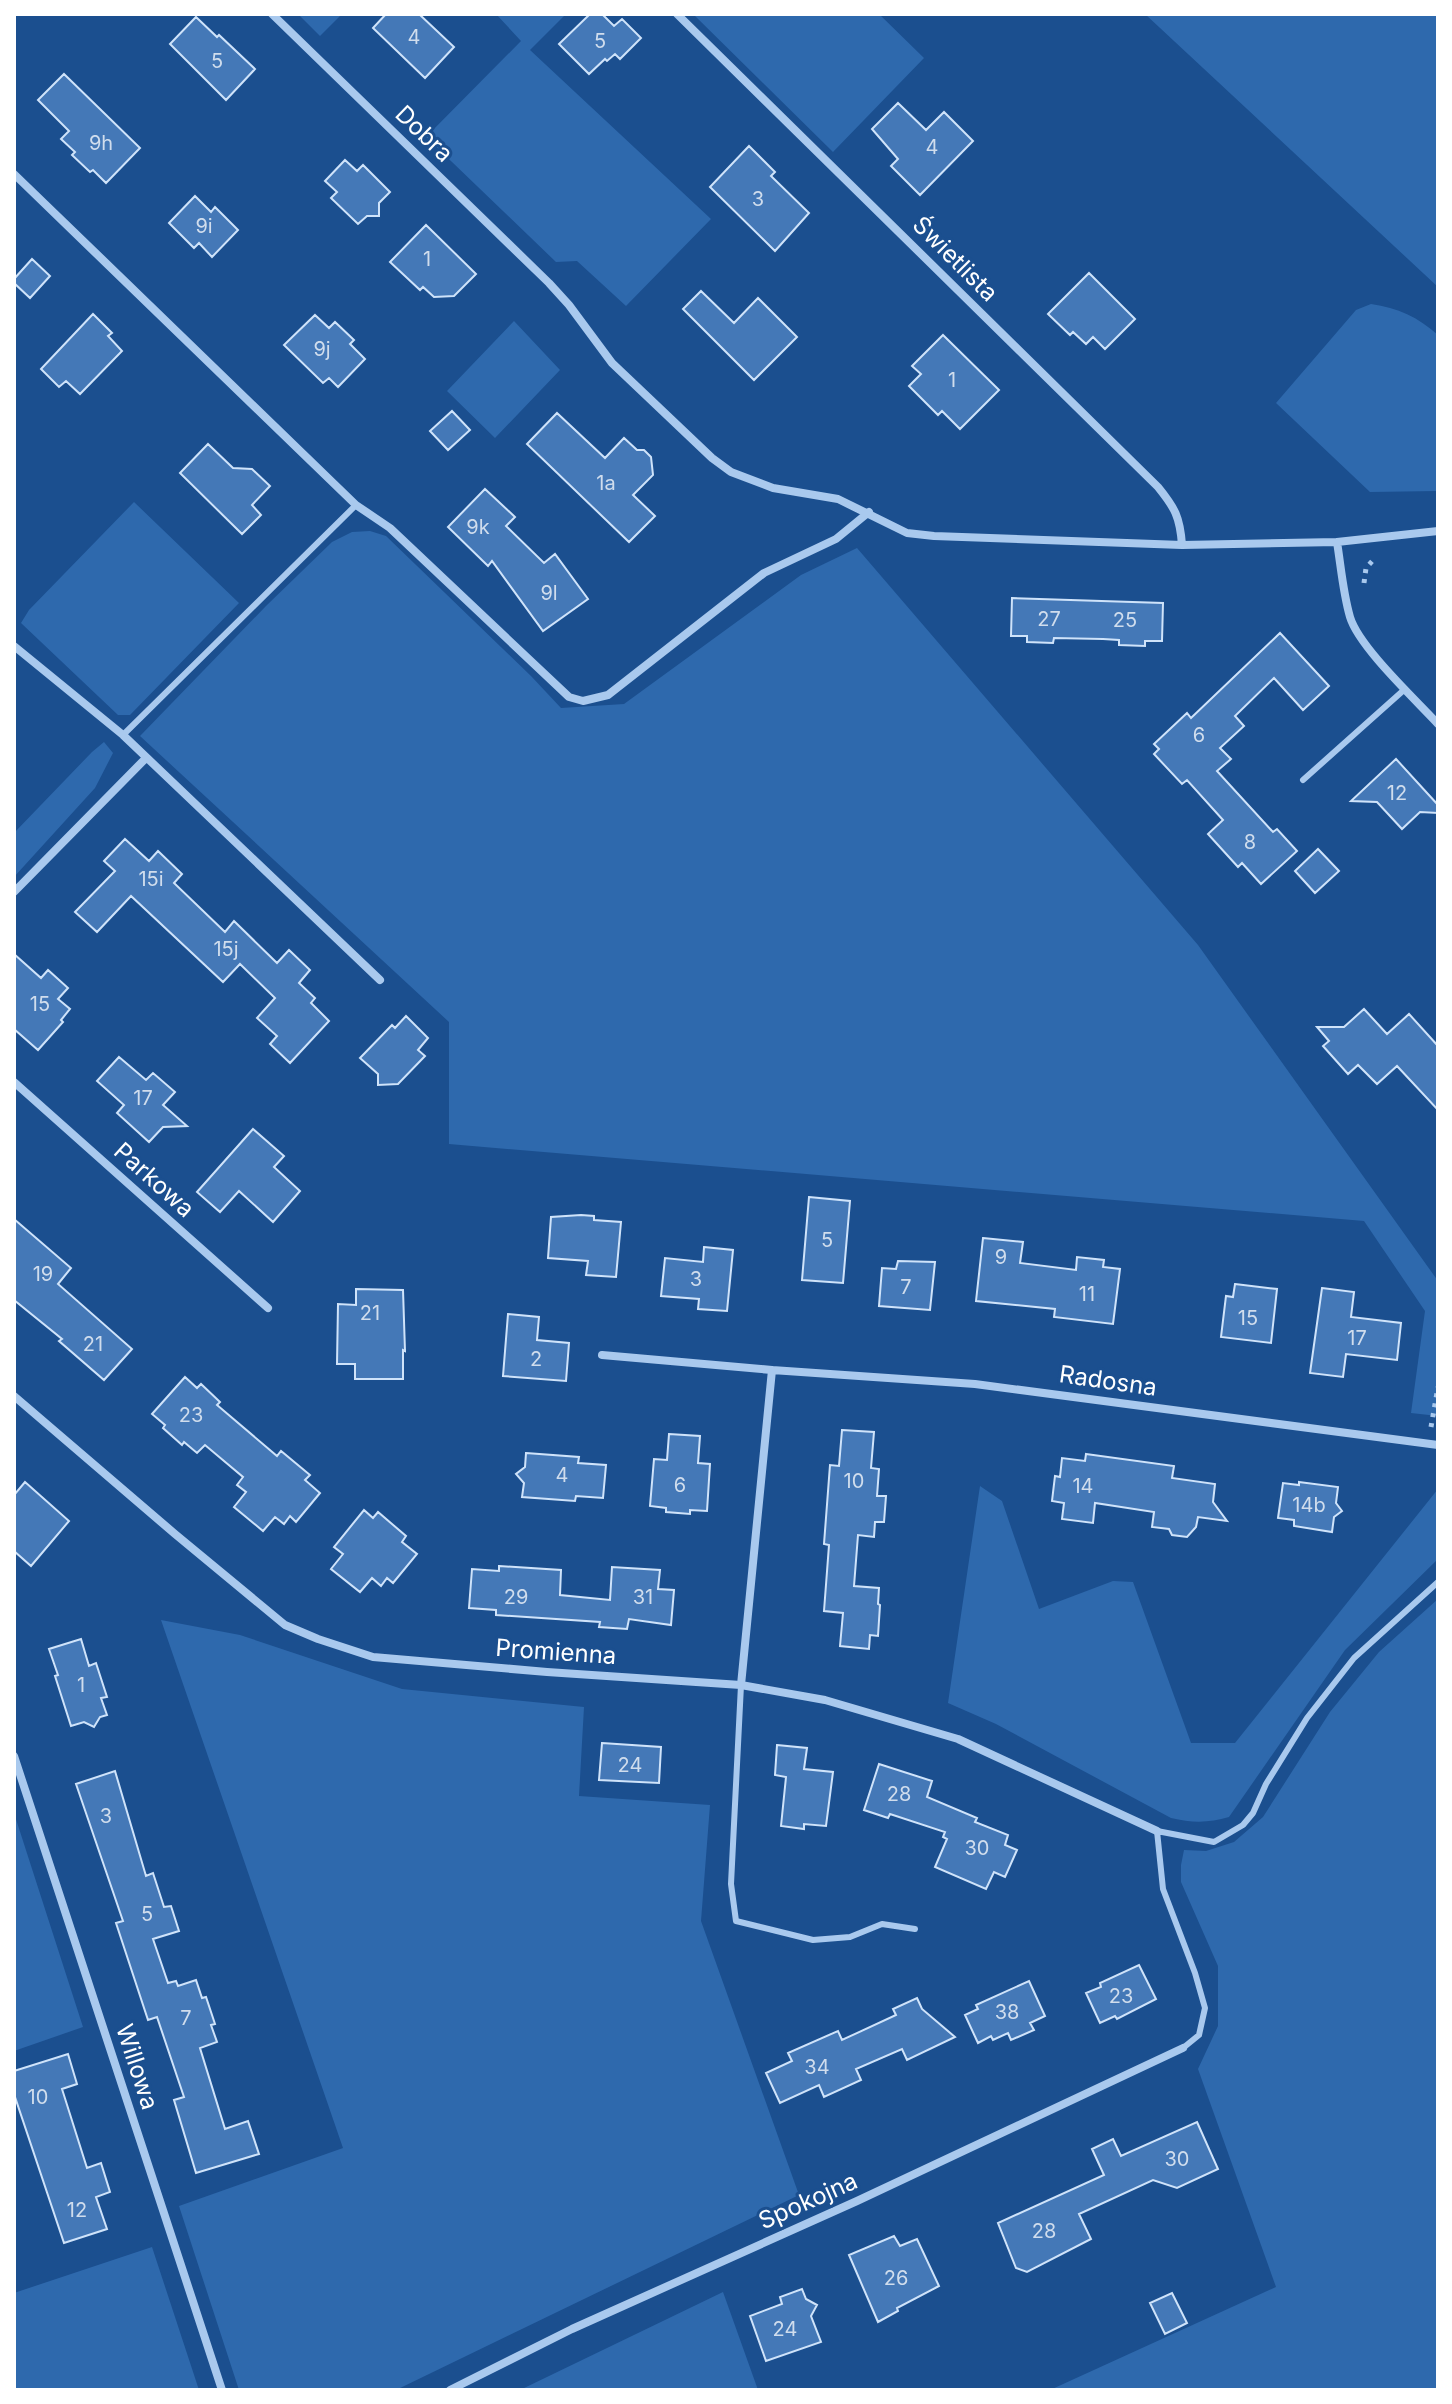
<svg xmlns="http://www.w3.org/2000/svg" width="1452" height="2404" font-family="Inter,sans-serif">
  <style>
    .green { fill: #2e69ad }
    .building { fill: #4478b7; stroke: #cfe3fa; stroke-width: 2 }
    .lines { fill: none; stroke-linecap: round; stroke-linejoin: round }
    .path { stroke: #a9c9ee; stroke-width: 5; stroke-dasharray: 4 6; stroke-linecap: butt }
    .lane { stroke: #a9c9ee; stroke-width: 6 }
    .street { stroke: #a9c9ee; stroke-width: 8 }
    .labels { text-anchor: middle; stroke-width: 6; stroke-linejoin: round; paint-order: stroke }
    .number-label { font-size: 20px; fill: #d0dded }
    .street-label { font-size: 24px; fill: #fff; stroke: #1b4f8f }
  </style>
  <rect width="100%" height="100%" fill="#1b4f8f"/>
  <path class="green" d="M298,14H342L320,36Z
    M496,14H566L530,50L711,219L626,306L577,261L556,262L426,137L521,41Z
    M693,14H879L924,58L833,152Z
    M1145,14H1438V287Z
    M1371,304C1398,308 1418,317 1438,335L1437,491L1370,492L1276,403L1356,310Z
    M514,321L560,370L495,438L447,391Z
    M134,502L239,603L130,715H118L21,623L29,610Z
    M370,531L386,536L531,676L561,708L624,704L801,575L857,548L1198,945L1438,1281V1416L1411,1413L1425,1311L1364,1221L449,1144V1022L140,736L266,606L332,542L352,532Z
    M104,742L113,753L95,788L14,877V833L92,752Z
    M980,1486L1002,1501L1039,1609L1113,1581L1133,1582L1191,1743H1235L1438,1489V1559L1345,1650L1229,1817C1209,1823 1192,1823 1171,1818L996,1724L948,1703Z
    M1438,1599V2390H1050L1276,2287L1198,2069L1218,2026V1966L1181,1882V1865L1184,1850L1206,1851L1234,1842L1263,1817L1330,1712L1379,1652Z
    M161,1620L240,1635L402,1689L584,1707L579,1796L710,1805L701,1921L799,2195L396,2390H239L179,2206L343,2148Z
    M14,1813L83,2027L14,2051Z
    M152,2247L199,2390H14V2293Z
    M723,2292L758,2390H520Z"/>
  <path class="building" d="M386,14H419L454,47L425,78L373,28Z
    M590,14H602L614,26L622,19L641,38L620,59L615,54L607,61L605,59L589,74L559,44Z
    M196,17L217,37L219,35L255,69L226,100L170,44Z
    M64,74L140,148L106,183L93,170L90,172L72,155L75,152L61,139L69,131L38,100Z
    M898,103L926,130L944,112L973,141L920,195L891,166L898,159L872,129Z
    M749,146L775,172L771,176L809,213L775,251L710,187Z
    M345,160L357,171L363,165L390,192L379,203V216H367L358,224L331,198L337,192L325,181Z
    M195,196L211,212L215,207L238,230L212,257L199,243L194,248L169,223Z
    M426,225L476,274L454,296L434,297L423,287L420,290L390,262Z
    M32,259L50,276L30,298L14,283V279Z
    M1089,273L1135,319L1105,349L1093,337L1086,344L1073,332L1070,335L1048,314Z
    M701,291L734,323L758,298L797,337L754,380L683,309Z
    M93,314L112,333L108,336L122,351L80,394L66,381L59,387L41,369Z
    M315,315L329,328L335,322L354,340L350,344L365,359L338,387L329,378L323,383L284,345Z
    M943,335L999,390L960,429L942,411L938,415L909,386L921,374L912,366Z
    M452,411L470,430L448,450L430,431Z
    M557,413L605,458L624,438L637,450H644L651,457L653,475L633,495L655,516L629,542L527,444Z
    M208,444L233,468L252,469L270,486L252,505L261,515L242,534L180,473Z
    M485,489L515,517L506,526L544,563L555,554L588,599L543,631L492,561L488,566L448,527Z
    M1012,598L1163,603L1162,641H1145V646L1119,645V640L1103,639L1054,638L1053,643L1027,642V636H1011Z
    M1280,633L1329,686L1303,710L1274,678L1235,716L1244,726L1220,748L1231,759L1217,771L1273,832L1277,829L1297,851L1261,884L1242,863L1238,867L1208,834L1223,820L1187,780L1182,784L1154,754L1159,749L1154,744L1187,713L1191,718Z
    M1396,759L1438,805V813L1420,812L1402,829L1377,802L1351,801Z
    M125,839L149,861L158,851L182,874L174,883L225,932L234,921L277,963L289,950L310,970L299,983L315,998L311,1003L329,1021L290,1063L270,1044L277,1036L257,1018L275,998L240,964L223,982L131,896L97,932L75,912L115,871L104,861Z
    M1318,849L1339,871L1315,893L1295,871Z
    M14,954L41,978L48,970L68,988L58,999L70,1009L61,1020L63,1022L38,1050L14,1029Z
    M1364,1009L1387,1034L1409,1014L1438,1046V1110L1397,1066L1377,1084L1358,1065L1348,1074L1323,1046L1329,1041L1317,1027H1344Z
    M406,1016L428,1038L418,1050L425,1056L398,1084L378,1085V1074L360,1058L392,1025L395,1028Z
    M119,1057L146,1080L153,1073L175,1092L163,1105L187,1126L163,1127L149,1142L117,1113L124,1105L97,1081Z
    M253,1129L284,1156L274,1167L300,1191L273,1222L239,1191L220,1212L197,1192Z
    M809,1197L850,1201L843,1283L802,1280Z
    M581,1215L594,1216V1220L621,1222L616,1277L586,1275L588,1261L548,1258L551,1217Z
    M14,1219L71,1268L58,1284L132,1349L104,1380L59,1341L62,1339L14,1300Z
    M983,1238L1023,1242L1020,1263L1076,1270L1077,1257L1104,1260L1103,1267L1120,1269L1113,1324L1054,1317L1055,1309L976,1301Z
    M704,1247L733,1250L727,1311L698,1309L699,1299L661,1296L665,1258L703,1262Z
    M898,1261L935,1262L930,1310L879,1306L882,1268L896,1269Z
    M1235,1284L1277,1289L1271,1343L1221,1337L1226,1296L1233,1297Z
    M1322,1288L1354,1292L1351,1317L1401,1323L1397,1360L1346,1354L1343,1377L1310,1373Z
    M356,1289L403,1290L405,1351L403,1350V1379H355V1364H337L338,1304L356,1305Z
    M508,1314L539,1317L537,1340L569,1343L566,1381L503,1376Z
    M185,1377L197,1388L201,1384L220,1402L217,1405L277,1456L281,1451L310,1475L305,1480L320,1493L296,1522L290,1516L284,1524L275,1517L263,1531L234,1507L246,1492L237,1485L243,1477L205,1445L197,1453L184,1442L182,1445L163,1428L165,1425L152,1414Z
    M842,1430L874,1432L871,1468L879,1469L877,1496H886L884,1522H875L874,1537L858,1535L854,1586L879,1588L878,1604L880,1605L878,1636L870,1635L869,1649L840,1646L843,1613L824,1611L829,1545L824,1544L830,1465L839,1466Z
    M669,1434L700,1436L698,1463L710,1464L707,1511L690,1510V1514L666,1512V1508L650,1506L654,1459L667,1460Z
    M526,1453L579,1457L578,1463L606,1465L603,1498L576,1496L575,1501L522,1497L524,1483L516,1474L525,1467Z
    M1086,1454L1174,1466L1172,1478L1215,1484L1213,1502L1227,1521L1198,1517L1196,1527L1187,1537L1172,1535L1169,1529L1152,1527L1154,1512L1095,1503L1093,1523L1062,1519L1064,1503L1052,1501L1055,1476L1060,1477L1062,1458L1085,1461Z
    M25,1482L69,1521L31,1566L14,1551V1495Z
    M1299,1482L1338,1487L1336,1503L1342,1511L1334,1517L1332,1532L1294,1526V1520L1278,1518L1283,1483L1299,1485Z
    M364,1510L373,1518L378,1512L406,1536L402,1542L417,1554L393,1583L387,1578L381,1586L372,1578L360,1592L331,1569L343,1554L334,1547Z
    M499,1566L561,1570L560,1595L610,1600L612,1567L660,1570L658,1589L674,1590L671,1625L629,1619L627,1629L599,1627L600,1622L496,1615V1610L469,1608L472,1569L499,1571Z
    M81,1639L89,1666L96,1663L107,1697L101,1698L107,1715L100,1717L94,1727L84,1722L71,1726L55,1676L58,1675L49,1649Z
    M602,1743L661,1747L659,1783L599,1780Z
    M777,1745L807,1748L804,1769L833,1772L826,1826L804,1824V1829L781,1826L786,1777L775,1775Z
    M879,1764L932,1781L927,1797L977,1818L975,1822L1008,1835L1005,1845L1017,1850L1005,1877L994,1872L986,1889L935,1867L947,1839L943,1837L945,1832L890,1814L888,1818L864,1810Z
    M115,1771L146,1876L153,1873L164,1907L171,1906L179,1931L153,1939L168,1983L176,1981L178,1986L196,1980L202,1998L206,1997L215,2024L211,2025L217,2042L200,2048L225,2129L248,2121L259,2154L196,2173L174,2100L184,2097L157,2017L148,2020L116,1923L123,1921L76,1784Z
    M1139,1965L1156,1999L1117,2019L1115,2016L1100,2023L1086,1993L1101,1987L1100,1983Z
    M1029,1981L1045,2016L1030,2023L1034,2030L1011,2040L1008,2033L993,2040L991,2036L978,2043L965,2015L978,2009L976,2005Z
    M917,1998L922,2009L955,2037L907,2060L902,2049L856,2069L861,2080L824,2097L819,2085L780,2103L766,2073L792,2061L788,2053L838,2031L842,2040L896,2015L893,2009Z
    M68,2054L77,2084L62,2089L87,2168L101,2163L110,2192L96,2197L107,2229L64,2243L14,2094V2071Z
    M1197,2122L1218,2169L1177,2188L1153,2180L1079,2214L1091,2239L1027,2272L1016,2268L998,2223L1104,2175L1092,2149L1113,2139L1121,2156Z
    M894,2236L900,2246L917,2239L939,2286L897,2308L898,2311L878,2322L849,2255Z
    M802,2289L806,2299L817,2305L811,2316L821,2342L766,2361L750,2316L782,2304L780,2297Z
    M1172,2293L1187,2323L1165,2334L1150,2303Z"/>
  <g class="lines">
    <path class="path" d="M1364,583L1366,568L1376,557
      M1431,1427L1438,1387"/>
    <path class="lane" d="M123,735L356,505
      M1303,780L1405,689
      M741,1685L731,1884L736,1921L813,1940L850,1937L882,1924L915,1929
      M1183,2048L1199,2035L1205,2008L1195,1973L1163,1889L1157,1831L1214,1842L1243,1825L1253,1813L1266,1784L1307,1718L1354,1658L1438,1582"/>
    <path class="street" d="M272,14L549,283L569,305L612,363L712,458L731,472L773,488L838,499L907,533L934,536L1182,545L1337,542L1438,531
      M677,14L1158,487C1175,508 1180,517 1182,545
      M14,174L356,505L390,528L569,697L583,701L608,695L764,573L836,539L869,512
      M1337,542C1341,567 1343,593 1350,617C1359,647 1415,699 1438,724
      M14,646L123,735L380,980
      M14,892L146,758
      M14,1082L268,1308
      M602,1355L772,1370L975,1384L1438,1445
      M14,1396L175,1534L285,1625L318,1639L373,1657L547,1672L741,1685L825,1700L958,1739L1157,1831
      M741,1685L772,1370
      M14,1756L222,2390
      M450,2390L572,2329L857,2201L1183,2048"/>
  </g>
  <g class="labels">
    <g class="number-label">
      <text x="414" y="44">4</text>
      <text x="600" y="48">5</text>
      <text x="217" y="68">5</text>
      <text x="101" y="150">9h</text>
      <text x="932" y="154">4</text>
      <text x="758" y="206">3</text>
      <text x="204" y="233">9i</text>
      <text x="427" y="266">1</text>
      <text x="322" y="356">9j</text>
      <text x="952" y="387">1</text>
      <text x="606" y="490">1a</text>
      <text x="478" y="534">9k</text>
      <text x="549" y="600">9l</text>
      <text x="1049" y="626">27</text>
      <text x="1125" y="627">25</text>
      <text x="1199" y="742">6</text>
      <text x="1397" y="800">12</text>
      <text x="1250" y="849">8</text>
      <text x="151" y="886">15i</text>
      <text x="226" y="956">15j</text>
      <text x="40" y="1011">15</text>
      <text x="143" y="1105">17</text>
      <text x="827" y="1247">5</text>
      <text x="1001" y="1264">9</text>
      <text x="43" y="1281">19</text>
      <text x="696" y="1286">3</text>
      <text x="906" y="1294">7</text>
      <text x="1087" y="1301">11</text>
      <text x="370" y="1320">21</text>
      <text x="1248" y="1325">15</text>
      <text x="1357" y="1345">17</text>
      <text x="93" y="1351">21</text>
      <text x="536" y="1366">2</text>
      <text x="191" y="1422">23</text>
      <text x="562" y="1482">4</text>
      <text x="854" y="1488">10</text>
      <text x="680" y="1492">6</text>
      <text x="1083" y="1493">14</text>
      <text x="1309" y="1512">14b</text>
      <text x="516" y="1604">29</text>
      <text x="643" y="1604">31</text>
      <text x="81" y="1692">1</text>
      <text x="630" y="1772">24</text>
      <text x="899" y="1801">28</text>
      <text x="106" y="1823">3</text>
      <text x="977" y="1855">30</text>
      <text x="147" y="1921">5</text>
      <text x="1121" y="2003">23</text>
      <text x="1007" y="2019">38</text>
      <text x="186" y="2025">7</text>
      <text x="817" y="2074">34</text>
      <text x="38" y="2104">10</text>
      <text x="1177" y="2166">30</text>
      <text x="77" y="2217">12</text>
      <text x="1044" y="2238">28</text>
      <text x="896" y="2285">26</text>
      <text x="785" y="2336">24</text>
    </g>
    <g class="street-label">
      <text transform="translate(424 134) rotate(44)" y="8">Dobra</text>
      <text transform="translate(955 259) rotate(45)" y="8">Świetlista</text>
      <text transform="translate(154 1180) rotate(42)" y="8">Parkowa</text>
      <text transform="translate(1108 1381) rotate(8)" y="8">Radosna</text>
      <text transform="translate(556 1652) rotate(4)" y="8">Promienna</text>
      <text transform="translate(137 2067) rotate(72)" y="8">Willowa</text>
      <text transform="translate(808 2201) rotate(-24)" y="8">Spokojna</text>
    </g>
  </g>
  <rect width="1452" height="2404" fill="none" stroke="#ffffff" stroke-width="32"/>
</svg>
